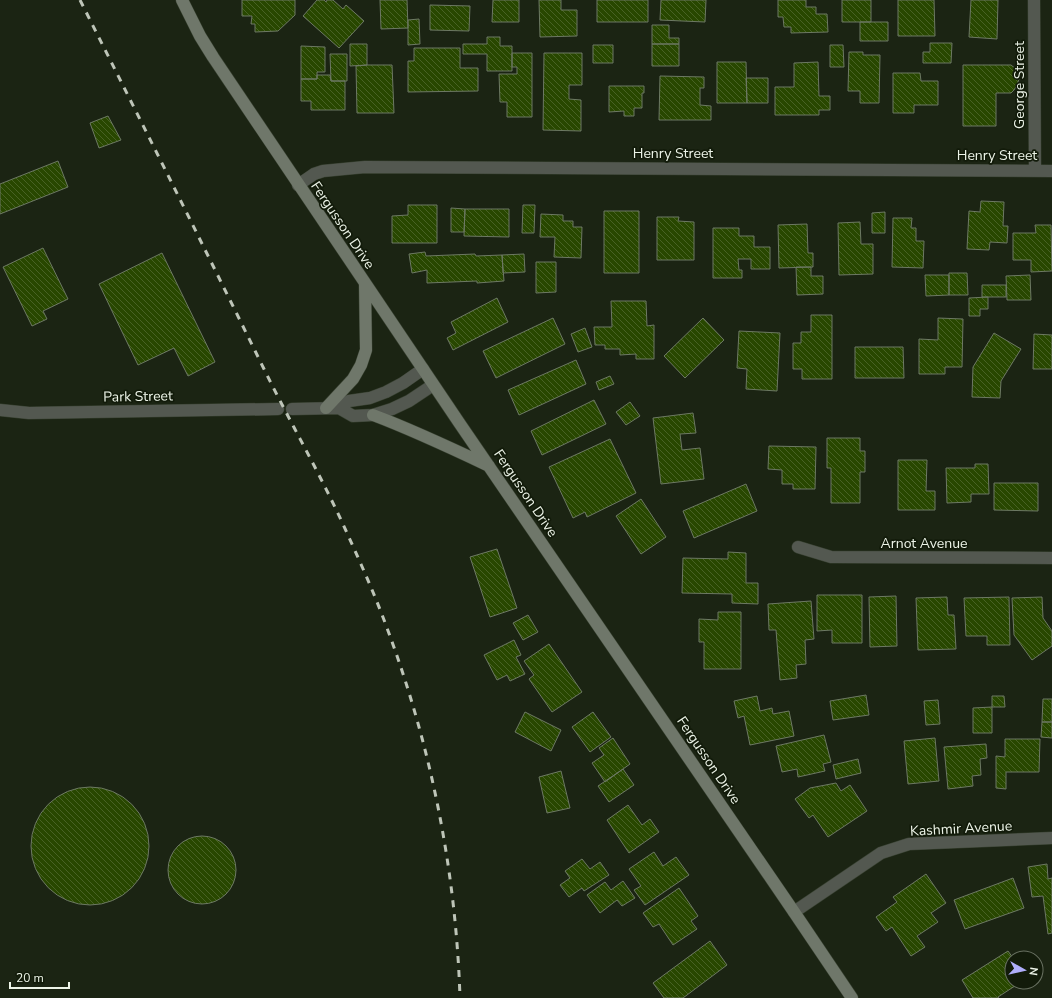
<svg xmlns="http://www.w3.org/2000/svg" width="1052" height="998" font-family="'Nunito Sans',sans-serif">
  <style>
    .building { fill: url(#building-back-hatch); stroke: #6d7964 }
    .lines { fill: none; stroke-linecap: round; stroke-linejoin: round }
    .minor-casing { stroke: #384131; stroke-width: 13 }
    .tertiary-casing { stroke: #384131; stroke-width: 13 }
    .secondary-casing { stroke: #384131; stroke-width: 13 }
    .minor { stroke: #535850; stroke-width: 12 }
    .tertiary { stroke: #535850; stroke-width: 12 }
    .secondary { stroke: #6f776a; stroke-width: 12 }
    .rail { stroke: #bec5b8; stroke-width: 3; stroke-dasharray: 7 7; stroke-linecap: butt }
    .labels { text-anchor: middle; stroke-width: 3.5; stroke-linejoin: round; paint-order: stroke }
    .street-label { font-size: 14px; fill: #edf4e8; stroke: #121b0a }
  </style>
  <defs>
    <pattern id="building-back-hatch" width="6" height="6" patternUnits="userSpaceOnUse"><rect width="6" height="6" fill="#284700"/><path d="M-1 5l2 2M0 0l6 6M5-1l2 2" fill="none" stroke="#486225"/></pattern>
  </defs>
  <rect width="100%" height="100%" fill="#1b2413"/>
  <path class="building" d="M242,0H295V15L278,31L255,32V24H251L252,16H242Z
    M317,0H324L326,2L327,0H333L343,9L346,5L364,21L339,48L303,16Z
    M380,0H407L408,28L381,29Z
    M493,0H519V22H492Z
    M539,0H561V10H577V36L540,37Z
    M597,0H648V22H597Z
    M661,0H706L705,22L660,20Z
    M778,0H806V7H816V14H827L828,32L791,33V27H784L783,17H778Z
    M842,0H871V22H842Z
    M898,0H934L935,36H898Z
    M971,0H998L997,39L969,37Z
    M430,5L470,6L469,31L430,30Z
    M419,19L420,44L408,45V20Z
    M860,22H888V41H860Z
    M652,25H669V38H679V44H652Z
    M487,37H500V46H512V71H487V54H463V44H487Z
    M930,43H952L951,63H923V52H930Z
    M350,44H367V65L350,66Z
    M652,44H679V66H652Z
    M593,45H613V63H593Z
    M830,45H843L844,67H830Z
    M301,46L325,47V72H317V79H301Z
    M414,48H460V68H478V91L408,92V61H414Z
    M849,52H863V55H880L879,103H860V91H848Z
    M512,53H532V117H507V102H500L499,74H517V67H512Z
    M544,53H582V85H569V99L581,100V131L543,130Z
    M330,54H347V81H331Z
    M717,62H746L747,103H717Z
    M818,62L819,96H830V110H819V115H775V87H794V63Z
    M367,65H392L394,113H357L356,66Z
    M963,65H1011L1016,69L1018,74L1019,79L1017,85L1014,90L1011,93H996V126H963Z
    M893,73H920L921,81H938V105H914V113H893Z
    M317,75H330L331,81H345V110H311V101H301V79H317Z
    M660,76L704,77V88H700V105L711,106V120H659Z
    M746,78H768V103H747Z
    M609,86H644V93H642V108H634V116H624V111L609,112Z
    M108,116L121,140L99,148L90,123Z
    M58,161L68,187L0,214V184Z
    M981,201L1004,202L1003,226H1008L1007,243L990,242L989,250L967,249L969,211L980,212Z
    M408,205H437V243H392V216L408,215Z
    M523,205H535L534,233H522Z
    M451,208L465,209L464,232H451Z
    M465,209H509V237L464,236Z
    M604,211H639V273H604Z
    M885,212V233H872V213Z
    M541,214L563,215V221H573V227H582L581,258L554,257L555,237H540Z
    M657,217H679L678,221L694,222V260H657Z
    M893,218H912L911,228H916V241H924L923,268L892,267Z
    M860,222L861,244H873V274L839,275L838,223Z
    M807,224L808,253H813V267L779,268L778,225Z
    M1035,225H1051L1052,271L1031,272V260H1013V233H1036Z
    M713,228H739V236H754V247H770V269H751V259H738L739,270H742V278H713Z
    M43,248L68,299L43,311L47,319L32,326L3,267Z
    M425,252L426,256L475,254L476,256L502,255L504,281L477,283V281L427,283V270L412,273L409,254Z
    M162,253L215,362L188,376L174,348L138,365L99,284Z
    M524,254L525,272L503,273L502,255Z
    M536,262H556V292L536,293Z
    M796,267H811V276H823V294L797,295Z
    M949,273H967L968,295H949Z
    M925,275H949V295L926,296Z
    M1030,275L1031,300H1007L1006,276Z
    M982,285H1006V297H982Z
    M988,297V309H980V316H969V298Z
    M497,298L508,322L453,350L447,338L456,333L451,322Z
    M611,301H646L647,326L654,325V359H636V354L620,355V349H605V345H595L594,327H612Z
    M811,315H832V379H802V369H793V343H801V332H811Z
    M553,318L565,344L496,378L483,351Z
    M703,318L724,340L685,378L664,356Z
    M938,318L963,319L962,367H945V374H919V339L938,340Z
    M585,328L592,347L578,352L571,334Z
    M739,331L780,333L777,391L746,389L747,369L737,368Z
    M994,333L1021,349L1001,381L1000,398L972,397L973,367Z
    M1034,334L1052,335V369H1033Z
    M855,347H903L904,378H855Z
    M576,360L586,384L519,415L508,390Z
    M610,376L614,384L599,390L596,382Z
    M594,400L606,424L542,455L531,431Z
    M630,402L640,416L626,425L616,412Z
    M693,413L696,433L680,434L682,450L700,448L704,479L661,484L653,418Z
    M827,438H860V451H865V472H860V503H831V468H827Z
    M610,439L636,493L587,517L585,512L573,518L549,467Z
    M769,446L816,447L815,489H793V484H782V470L768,469Z
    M898,460H927L926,491H935V510H898Z
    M975,464H988L989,494H971V502L947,503L946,468H975Z
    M994,483H1038V511L994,510Z
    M746,484L757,511L694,538L683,511Z
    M641,499L666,537L641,554L616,516Z
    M497,549L517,608L490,617L470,557Z
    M728,552L746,553V583H758V604L732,603V594L682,593L683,558L728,559Z
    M817,595H862V643H832V630L817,631Z
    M896,596L897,646L870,647L869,597Z
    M947,597L948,615H954L956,649L918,650L916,598Z
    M1009,597L1010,645H987V636H966L964,598Z
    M1042,597L1043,618L1052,631V646L1032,660L1014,635L1012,598Z
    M811,601L814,639L805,640L806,664L796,665L797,678L780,680L776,630H769L768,604Z
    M718,612H741V669H704V642H699V619L718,620Z
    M528,615L538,632L523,640L513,623Z
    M514,640L521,655L516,657L525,674L510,681L507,675L497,680L484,655Z
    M549,644L582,692L552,712L529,679L534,675L524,661Z
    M866,695L869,715L833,720L830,701Z
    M757,696L760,711L772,708L773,714L789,711L794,736L750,745L744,716L738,718L734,701Z
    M992,696H1004L1005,707H992Z
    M1043,699H1052V722H1042Z
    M938,700L940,724L926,725L924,701Z
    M992,707V733H973V708Z
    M525,712L561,730L551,751L515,732Z
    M593,712L611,737L590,752L572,727Z
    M1042,722H1052V738L1041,737Z
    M824,735L831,762L823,764L825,771L798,777L797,769L782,772L776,746Z
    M613,738L630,764L605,782L592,763L604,755L599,748Z
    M935,738L939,781L908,784L904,741Z
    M1005,739H1040L1039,772H1006V789L996,788V756L1005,757Z
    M986,744L987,758L980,759L981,775L972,776L973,786L948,789L944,747Z
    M858,759L861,773L836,779L833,765Z
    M623,769L634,785L609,802L598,786Z
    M561,771L570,808L547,813L539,777Z
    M836,783L841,791L850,785L867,811L828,837L813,815L809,818L795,799L810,788Z
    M31 846a59 59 0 1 1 118 0a59 59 0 1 1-118 0Z
    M628,805L642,825L650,819L659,832L629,853L607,820Z
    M168 870a34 34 0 1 1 68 0a34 34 0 1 1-68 0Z
    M654,852L663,866L676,857L689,875L645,905L634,890L641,886L629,869Z
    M582,859L590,869L600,862L609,875L584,891L582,888L569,897L560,885L570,878L565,871Z
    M1047,864L1048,879L1052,878V933L1048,934L1043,896L1032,897L1028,867Z
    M926,874L946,903L931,913L938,922L917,936L925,947L911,956L892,927L886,931L876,917L897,902L893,897Z
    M1013,878L1024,908L965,929L954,900Z
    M623,881L635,898L622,906L617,900L600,913L587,895L605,882L611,890Z
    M679,888L698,916L691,921L697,929L673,945L659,924L653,927L643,913Z
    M710,941L727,965L683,998H664L653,983Z
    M1008,951L1013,958L1012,982H1021L998,997L999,998H973L962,980Z"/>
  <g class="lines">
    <defs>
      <path id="minor" d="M1034,0L1035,171
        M298,185L314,174L323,171L365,167L1052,171
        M798,547L831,557L1052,558
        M794,912L881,853L909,844L1052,838"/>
      <path id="tertiary" d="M339,408L349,401L370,398L386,392L403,383L423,369
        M292,409L339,408L353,416L373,415L392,409L409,401L433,385
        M0,410L29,413L278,409"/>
      <path id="secondary" d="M182,0L200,36L213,57L460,424L794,912L852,998
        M326,408L353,379L361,365L366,350L365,285
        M373,415C413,430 451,448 489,466"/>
    </defs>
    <use href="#minor" class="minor-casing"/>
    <use href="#tertiary" class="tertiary-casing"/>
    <use href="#secondary" class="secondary-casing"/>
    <use href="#minor" class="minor"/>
    <use href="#tertiary" class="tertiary"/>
    <use href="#secondary" class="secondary"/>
    <path class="rail" d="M80,0C142,123 203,245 264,369C291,424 322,477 347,533C361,564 375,595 387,628C431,746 456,871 460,998"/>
  </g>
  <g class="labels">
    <g class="street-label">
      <text transform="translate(1019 85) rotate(-90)" y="5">George Street</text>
      <text x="673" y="158">Henry Street</text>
      <text x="997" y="160">Henry Street</text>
      <text transform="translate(343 225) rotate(56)" y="5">Fergusson Drive</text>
      <text transform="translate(138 396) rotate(-1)" y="5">Park Street</text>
      <text transform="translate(526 493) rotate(56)" y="5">Fergusson Drive</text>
      <text x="924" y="548">Arnot Avenue</text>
      <text transform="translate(709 760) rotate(56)" y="5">Fergusson Drive</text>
      <text transform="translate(961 828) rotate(-3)" y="5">Kashmir Avenue</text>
    </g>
  </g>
  <g transform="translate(1024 970) rotate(98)"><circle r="19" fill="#121b0a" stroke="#6a7263"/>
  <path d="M0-3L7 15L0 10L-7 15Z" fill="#afaefa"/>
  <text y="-6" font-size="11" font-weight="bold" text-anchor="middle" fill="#edf4e8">N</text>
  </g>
  <path d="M10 982v6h59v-6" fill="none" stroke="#edf4e8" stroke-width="2"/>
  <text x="16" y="982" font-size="12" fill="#edf4e8" stroke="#121b0a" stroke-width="3" paint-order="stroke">20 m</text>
</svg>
